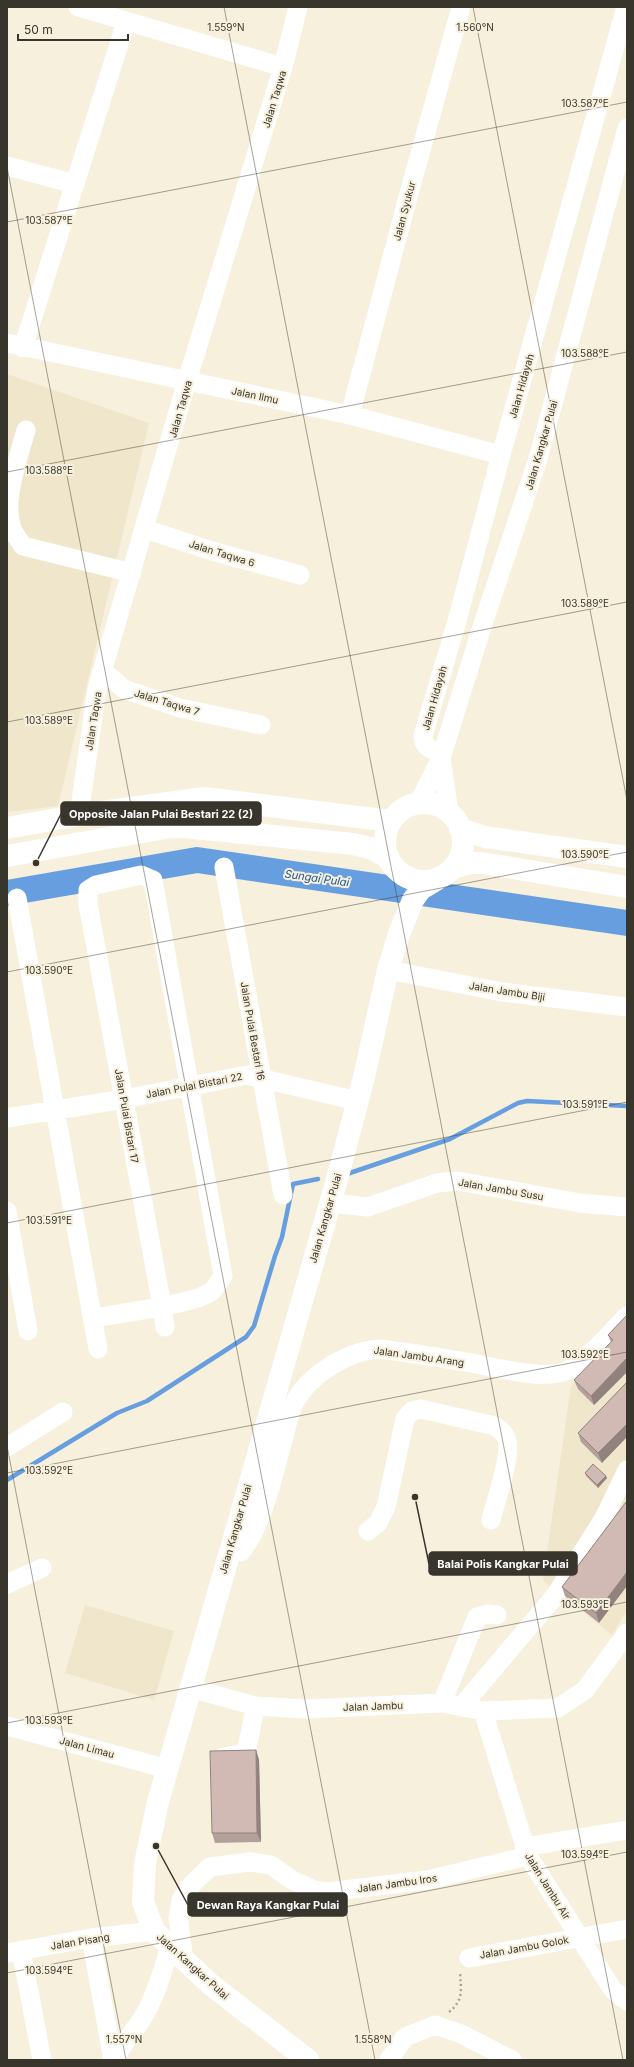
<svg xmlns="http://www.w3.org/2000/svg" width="634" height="2067" font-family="Inter,sans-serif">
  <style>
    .built { fill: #efe6cb }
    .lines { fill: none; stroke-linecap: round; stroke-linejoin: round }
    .stream { stroke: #679ee0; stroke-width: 4.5 }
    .river { stroke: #679ee0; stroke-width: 26 }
    .path { stroke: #a9a595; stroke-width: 2.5; stroke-dasharray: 2 3; stroke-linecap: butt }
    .minor { stroke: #fff; stroke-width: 19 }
    .major { stroke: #fff; stroke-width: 22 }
    .wall { fill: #b4a09b }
    .shaded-wall { fill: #92827e }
    .building { fill: #d1bab4; stroke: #92827e }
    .ticks { fill: none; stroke: #38352d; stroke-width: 1; stroke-opacity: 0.45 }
    .labels { text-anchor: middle; stroke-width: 4; stroke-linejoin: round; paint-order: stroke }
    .street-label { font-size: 10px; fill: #38352d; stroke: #f6f0dc }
    .water-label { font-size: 11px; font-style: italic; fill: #1d5592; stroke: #f6f0dc }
    .ticks-label { font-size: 10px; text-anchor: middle; fill: #38352d; stroke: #f6f0dc; stroke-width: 4; stroke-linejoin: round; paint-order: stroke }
    .leader { fill: none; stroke: #38352d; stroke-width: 1.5 }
    .callout-dot { fill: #38352d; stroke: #f6f0dc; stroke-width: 1.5 }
    .callout { fill: #38352d; stroke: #38352d; stroke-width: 1.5 }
    .callout-label { font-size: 11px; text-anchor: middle; font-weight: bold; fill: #fff }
  </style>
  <rect width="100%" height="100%" fill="#f6f0dc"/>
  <path class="built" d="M7,374L149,423L58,806L7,812Z
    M627,1327V1610L612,1635L543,1580L571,1386Z
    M85,1605L174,1631L154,1700L65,1673Z"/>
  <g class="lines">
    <path class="stream" d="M344,1175L450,1139L518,1103L527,1101L627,1106
      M7,1480L117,1413L147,1401L246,1337L254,1326L275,1256L282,1237L293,1184L318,1179"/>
    <path class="river" d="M7,893L197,860L627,923"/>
    <path class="path" d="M449,2012C464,2000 461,1990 460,1972"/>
    <path class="minor" d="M78,7L283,67
      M7,166L75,184
      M7,343L350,415L501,455
      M23,348L126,22
      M350,415L411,186L461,7
      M26,430C19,456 3,499 11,525C13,533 18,539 23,546L132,573
      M145,529L212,551L300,575
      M103,671L124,689L180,708L261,725
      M442,754C433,750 423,748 423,736L457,621L501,455L626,7
      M441,758L449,812
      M418,804L441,758L482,627L538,459L627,128
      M79,815L97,689L187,381L283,67L298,7
      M224,867L283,1195
      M17,898L98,1349
      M388,970L502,992L627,1007
      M7,1118L124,1099L247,1075L357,1101
      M330,1203L368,1207L437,1183L458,1181L580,1203L627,1207
      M7,1211L28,1331
      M93,1318C116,1314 197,1304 212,1291C216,1287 219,1281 223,1276L153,880L141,875L96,885L88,890V904L162,1306L165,1327
      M7,1447L63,1412
      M368,1531L378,1523L386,1507L405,1419L412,1411L421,1409L495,1426C500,1430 505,1433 507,1440C512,1455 495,1503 491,1520
      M241,1552C246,1545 251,1538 254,1531C266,1507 275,1470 282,1444C286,1431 288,1415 294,1403C309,1375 348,1350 381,1349C409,1353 437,1357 465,1362C492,1366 541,1381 566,1371C584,1364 613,1330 627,1316
      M7,1584L42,1568
      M190,1688L256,1706L305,1709L442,1703L483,1711L558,1708L585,1690L627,1633
      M442,1703L477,1617L487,1614L497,1615
      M461,1707L555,1596L604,1518L627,1470
      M483,1711L528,1856L613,1990L627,2001
      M7,1726L168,1769
      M223,1757L245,1753C251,1737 251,1722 256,1706
      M524,1847L627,1830
      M91,1938L113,2060
      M21,1950L42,2060
      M7,1953L91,1938L154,1931
      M469,1958L627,1929
      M184,1960L178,1918L181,1900L192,1884L210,1867L250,1862L271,1865L292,1880L314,1890L327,1892L427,1880L528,1856
      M115,2060C122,2042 136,2030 145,2014C157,1993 163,1969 170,1947
      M389,2060L405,2037L435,2025L461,2034L512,2060"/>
    <path class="major" d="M385 842a39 39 0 1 1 78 0a39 39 0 1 1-78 0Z
      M7,828L79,815L205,798L391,821
      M460,829L485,837L627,857
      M7,856L171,827H183L353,844L370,848L389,858
      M455,867L471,863H482L627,887
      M308,2060L210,1984L154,1931L143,1902L145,1863L158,1802L338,1176L364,1077L388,970L399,934L413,900L421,889L436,880"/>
  </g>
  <path class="wall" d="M627,1315V1372L594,1405L578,1389L574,1380L611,1342L608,1335Z
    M627,1382L602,1463L581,1442L578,1433Z
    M585,1473L607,1478L598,1488L586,1476Z
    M626,1502L599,1623L565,1596L562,1587Z
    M256,1750L259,1760L261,1842L215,1843L212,1833Z"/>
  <path class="shaded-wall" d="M626,1359L627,1362V1372L594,1405L591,1396Z
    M627,1424V1437L602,1463L598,1453Z
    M606,1476L607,1478L598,1488L597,1485Z
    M627,1572V1586L599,1623L596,1613Z
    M256,1750L259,1760L261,1842L257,1833Z"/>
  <path class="building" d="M627,1315V1360L626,1359L591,1396L574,1380L613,1340L608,1335Z
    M627,1382V1424L598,1453L578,1433Z
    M593,1464L606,1476L597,1485L585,1473Z
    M626,1502L627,1503V1572L596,1613L562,1587Z
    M256,1750L257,1833H212L210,1751Z"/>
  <path class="ticks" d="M224,7L623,2060M473,7L627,800M7,167L375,2060M7,222L627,102M7,472L627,352M7,722L627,602M7,972L627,852M7,1223L627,1102M7,1446L126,2060M7,1473L627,1352M7,1723L627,1602M7,1973L627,1852"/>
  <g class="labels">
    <g class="street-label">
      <text transform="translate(274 99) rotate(-73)" y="4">Jalan Taqwa</text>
      <text transform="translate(404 211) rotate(-75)" y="4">Jalan Syukur</text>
      <text transform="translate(521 386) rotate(-74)" y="4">Jalan Hidayah</text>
      <text transform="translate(255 395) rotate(12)" y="4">Jalan Ilmu</text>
      <text transform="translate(180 409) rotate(-74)" y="4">Jalan Taqwa</text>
      <text transform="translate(541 445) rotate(-74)" y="4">Jalan Kangkar Pulai</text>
      <text transform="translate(222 553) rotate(17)" y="4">Jalan Taqwa 6</text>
      <text transform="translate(434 698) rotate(-74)" y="4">Jalan Hidayah</text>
      <text transform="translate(167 702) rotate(17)" y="4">Jalan Taqwa 7</text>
      <text transform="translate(93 721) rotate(-81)" y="4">Jalan Taqwa</text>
      <text transform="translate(507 991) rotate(9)" y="4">Jalan Jambu Biji</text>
      <text transform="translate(253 1031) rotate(80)" y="4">Jalan Pulai Bestari 16</text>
      <text transform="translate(194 1085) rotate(-11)" y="4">Jalan Pulai Bistari 22</text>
      <text transform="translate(127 1116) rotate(80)" y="4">Jalan Pulai Bistari 17</text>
      <text transform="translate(501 1189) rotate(10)" y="4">Jalan Jambu Susu</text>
      <text transform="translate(325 1218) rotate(-74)" y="4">Jalan Kangkar Pulai</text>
      <text transform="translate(419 1356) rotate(8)" y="4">Jalan Jambu Arang</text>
      <text transform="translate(235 1529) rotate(-74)" y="4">Jalan Kangkar Pulai</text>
      <text transform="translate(373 1706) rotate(-2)" y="4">Jalan Jambu</text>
      <text transform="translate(87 1747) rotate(15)" y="4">Jalan Limau</text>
      <text transform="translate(397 1883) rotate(-8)" y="4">Jalan Jambu Iros</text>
      <text transform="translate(548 1886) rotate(58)" y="4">Jalan Jambu Air</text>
      <text transform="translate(80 1941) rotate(-9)" y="4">Jalan Pisang</text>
      <text transform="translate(524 1947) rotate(-10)" y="4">Jalan Jambu Golok</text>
      <text transform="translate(193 1966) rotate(42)" y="4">Jalan Kangkar Pulai</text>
    </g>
    <g class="water-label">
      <text transform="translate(317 878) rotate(8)" y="4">Sungai Pulai</text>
    </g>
  </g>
  <g class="ticks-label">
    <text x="226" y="31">1.559°N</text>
    <text x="475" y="31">1.560°N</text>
    <text x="585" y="107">103.587°E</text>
    <text x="49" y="224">103.587°E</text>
    <text x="585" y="357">103.588°E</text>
    <text x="49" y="474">103.588°E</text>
    <text x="585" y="607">103.589°E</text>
    <text x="49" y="724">103.589°E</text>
    <text x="585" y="858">103.590°E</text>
    <text x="49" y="974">103.590°E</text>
    <text x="585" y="1108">103.591°E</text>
    <text x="49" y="1224">103.591°E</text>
    <text x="585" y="1358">103.592°E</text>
    <text x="49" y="1474">103.592°E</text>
    <text x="585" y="1608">103.593°E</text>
    <text x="49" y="1724">103.593°E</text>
    <text x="585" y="1858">103.594°E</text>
    <text x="49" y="1974">103.594°E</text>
    <text x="124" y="2043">1.557°N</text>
    <text x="373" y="2043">1.558°N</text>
  </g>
  <path class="leader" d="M36 863L61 814M415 1497L429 1564M156 1846L188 1905"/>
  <g class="callout-dot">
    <circle cx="36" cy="863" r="4"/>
    <circle cx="415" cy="1497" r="4"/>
    <circle cx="156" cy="1846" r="4"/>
  </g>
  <g class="callout">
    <rect x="61" y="802" width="200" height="23" rx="4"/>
    <rect x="429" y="1552" width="148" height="23" rx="4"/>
    <rect x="188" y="1893" width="159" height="23" rx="4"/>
  </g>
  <g class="callout-label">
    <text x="161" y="818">Opposite Jalan Pulai Bestari 22 (2)</text>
    <text x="503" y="1568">Balai Polis Kangkar Pulai</text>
    <text x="268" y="1909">Dewan Raya Kangkar Pulai</text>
  </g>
  <rect width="634" height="2067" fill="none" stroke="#38352d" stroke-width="16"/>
  <path d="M18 34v6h110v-6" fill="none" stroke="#38352d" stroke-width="2"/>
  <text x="24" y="34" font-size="12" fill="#38352d" stroke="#f6f0dc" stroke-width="3" paint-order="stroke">50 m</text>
</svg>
